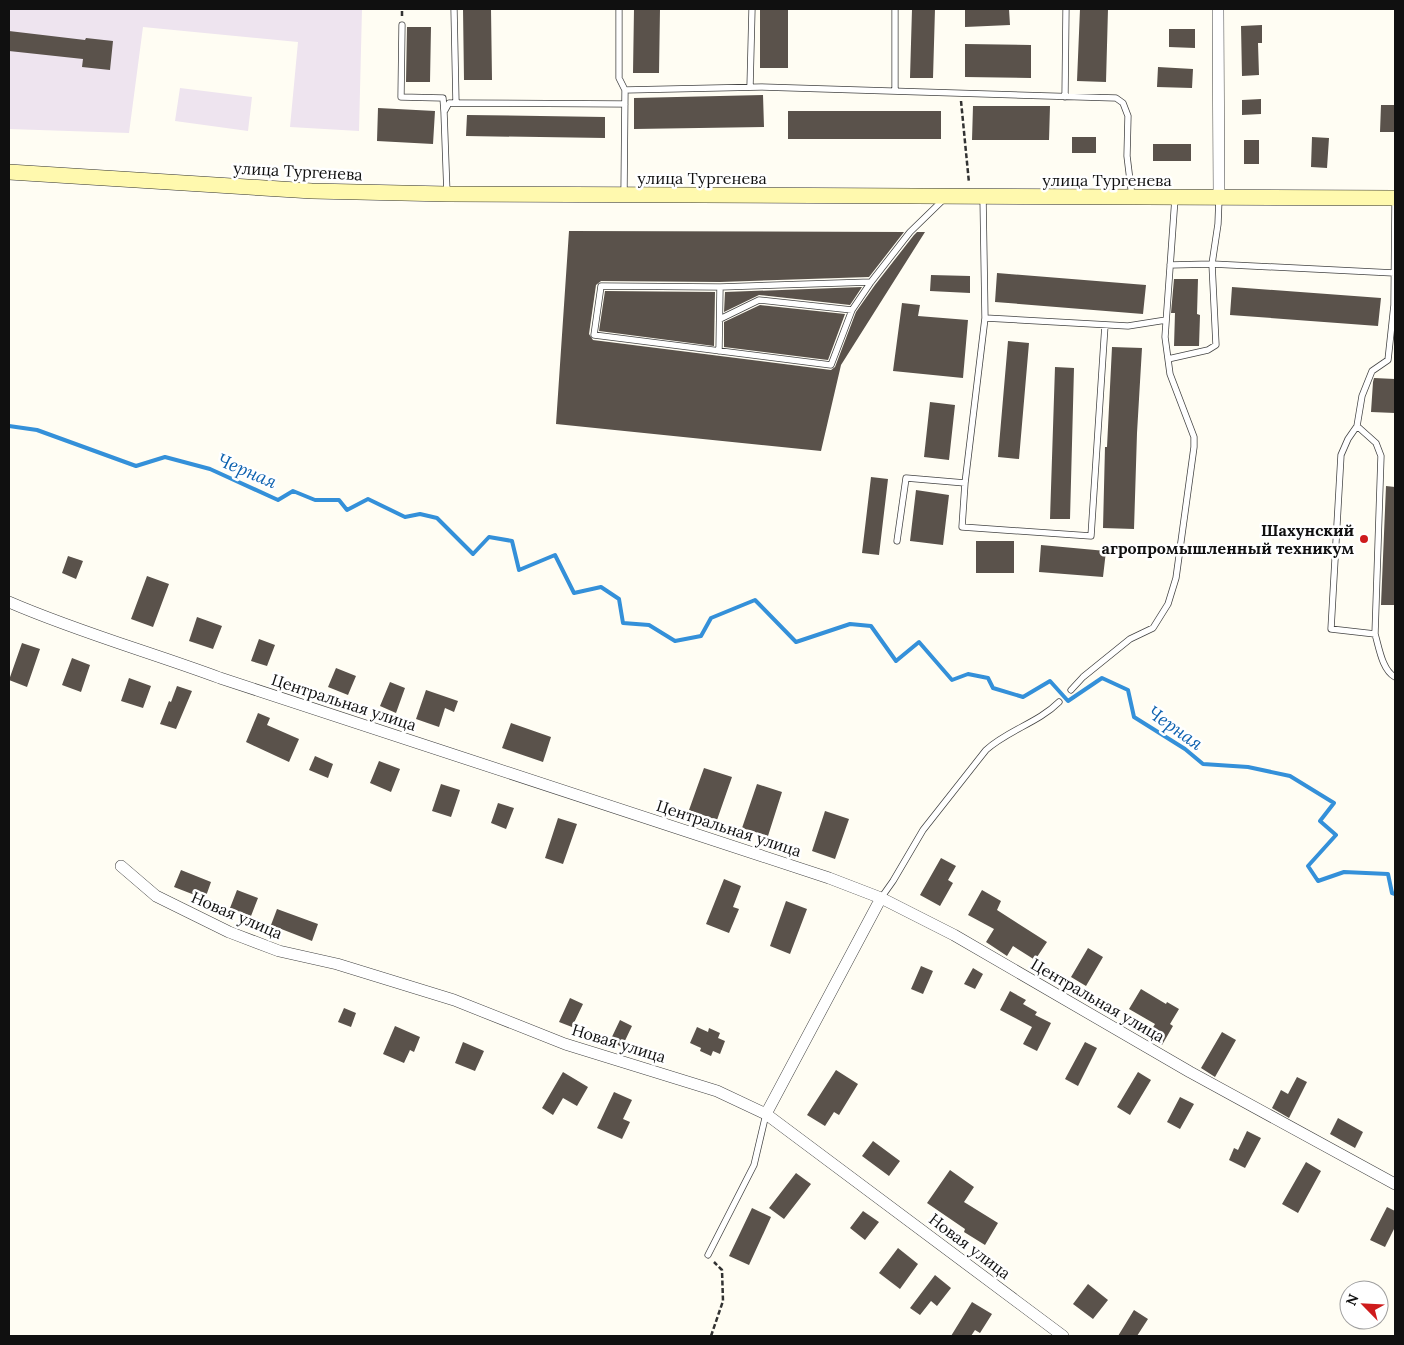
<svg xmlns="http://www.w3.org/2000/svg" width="1404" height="1345" font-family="Lora,serif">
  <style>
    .industrial { fill: #eee4ef }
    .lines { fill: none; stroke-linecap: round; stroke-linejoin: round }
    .stream { stroke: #3490d9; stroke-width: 4 }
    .building { fill: #5a524b }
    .lane-casing { stroke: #434343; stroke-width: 7 }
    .street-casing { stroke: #434343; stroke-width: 12 }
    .secondary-casing { stroke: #323232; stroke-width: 16 }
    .path { stroke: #323232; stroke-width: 2.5; stroke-dasharray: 5 2.5; stroke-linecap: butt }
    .lane { stroke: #fff; stroke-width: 5.5 }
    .street { stroke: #fff; stroke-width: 11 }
    .secondary { stroke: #fff9ae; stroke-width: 15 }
    .poi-dot { fill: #ce1b1c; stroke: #fff; stroke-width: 2 }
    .labels { text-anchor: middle; stroke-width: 5; stroke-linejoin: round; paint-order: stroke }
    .street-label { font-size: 16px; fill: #101010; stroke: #fff }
    .poi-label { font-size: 16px; font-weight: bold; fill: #101010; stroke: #fff; text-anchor: end }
    .water-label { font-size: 18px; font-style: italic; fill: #0d61af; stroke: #fff }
  </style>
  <rect width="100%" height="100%" fill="#fffdf3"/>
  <path class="industrial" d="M9,9H362L359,131L290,127L298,42L143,27L129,133L9,129Z
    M180,88L252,97L248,131L175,121Z"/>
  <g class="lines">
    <path class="stream" d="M9,426L37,430L136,466L165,457L210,469L278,500L293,491L315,500H339L347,510L368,499L405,517L420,514L437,518L473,554L489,537L512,541L519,570L555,555L574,593L601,587L619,599L623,623L649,625L675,641L701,636L711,618L755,600L796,642L850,624L871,626L896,661L919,642L952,680L968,674L988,678L993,688L1023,697L1050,681L1068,701L1102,678L1128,690L1134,717L1185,749L1203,764L1248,767L1290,776L1334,803L1320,821L1336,835L1308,866L1318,881L1344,872L1388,874L1392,893L1395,894"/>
  </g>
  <path class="building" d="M463,9H491L492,80H464Z
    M634,9H660L659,73H633Z
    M760,9H788V68H760Z
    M912,9H935L933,78H910Z
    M965,9H1009L1010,25L965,27Z
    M1080,9H1108L1106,82L1077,81Z
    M1262,25V43H1258L1259,75L1242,76L1241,26Z
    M407,27H431L430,82H406Z
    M1169,29H1195V48L1169,47Z
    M9,31L85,40L86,38L113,41L110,70L82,67L83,59L9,51Z
    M965,44L1031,45V78L965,77Z
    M1158,67L1193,69L1192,88L1157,87Z
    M763,95L764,127L634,129V98Z
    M1261,99V114L1242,115V100Z
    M1381,105H1395V132H1380Z
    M973,106H1050L1049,140H972Z
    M378,108L435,111L433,144L377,141Z
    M788,111H941V139H788Z
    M467,115L605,117V138L466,136Z
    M1072,137H1096V153H1072Z
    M1312,137L1329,138L1327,168L1311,167Z
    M1244,140H1259V164H1244Z
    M1153,144H1191V161H1153Z
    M569,231L904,232L869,277L720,282L601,281L596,285L589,334L593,340L831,370L835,367L856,312L875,285L914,235L917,232H925L841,365L821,451L556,424Z
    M997,273L1146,285L1143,314L995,302Z
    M931,275L970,276V293L930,291Z
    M1174,279H1198L1197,314L1200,315L1199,346H1174L1175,313H1171Z
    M862,287L850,305L759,295L724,312L725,292Z
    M1232,287L1381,298L1378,326L1230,315Z
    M605,291L715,292L714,346L599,331Z
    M902,303L920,305L918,316L968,320L963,378L893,371Z
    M760,305L845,314L828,360L724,347V322Z
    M1008,341L1029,343L1019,459L998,457Z
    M1112,347L1142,348L1137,433L1134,529L1103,528L1105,447H1107Z
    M1055,367L1074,368L1070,519H1050Z
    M1374,378L1395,379V413L1371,412L1373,382Z
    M930,402L955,405L949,460L924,457Z
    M871,477L888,479L879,555L862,553Z
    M1386,486L1395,487V605H1381Z
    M916,490L949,495L943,545L910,541Z
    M976,541H1014V573H976Z
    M1041,545L1106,551L1103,577L1039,572Z
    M68,556L83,561L76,579L62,573Z
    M147,576L169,584L153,627L131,619Z
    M197,617L222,626L213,649L189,641Z
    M259,639L275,645L267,666L251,661Z
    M22,643L40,649L27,687L9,680Z
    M72,658L90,665L81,692L62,685Z
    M336,668L356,676L348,695L328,687Z
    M129,678L151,686L143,708L121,701Z
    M390,682L405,688L396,713L380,706Z
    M177,686L192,691L176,729L160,724L169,701L171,702Z
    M426,690L458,701L454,712L445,708L439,727L416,719Z
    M258,713L270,718L267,725L299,739L289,762L246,742Z
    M511,723L551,737L543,762L502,748Z
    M315,756L333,764L328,778L309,770Z
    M379,761L400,769L391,792L370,783Z
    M704,768L732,777L717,820L689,810Z
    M441,784L460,790L451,817L432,811Z
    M757,784L782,792L768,836L742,828Z
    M498,803L514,808L506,829L491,823Z
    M825,811L849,819L835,859L812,851Z
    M558,818L577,824L563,864L545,858Z
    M941,858L956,866L948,880L953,883L940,906L920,895Z
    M181,870L211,882L205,899L174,887Z
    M724,879L741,886L733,907L739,909L729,933L706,924Z
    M237,890L258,898L251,916L230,908Z
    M982,890L1001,901L997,910L1047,942L1035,960L1013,946L1007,956L986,942L994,929L968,915Z
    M786,901L807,909L790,954L770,946Z
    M277,909L318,924L312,941L271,925Z
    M1088,948L1103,957L1086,986L1071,977Z
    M921,966L933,971L923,994L911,989Z
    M973,968L983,974L975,989L964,984Z
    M1141,989L1166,1004L1167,1002L1179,1009L1170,1024L1173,1026L1162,1045L1147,1037L1155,1024L1129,1009Z
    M1010,991L1026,1000L1023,1004L1037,1012L1035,1015L1051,1023L1037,1051L1023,1044L1032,1027L1000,1010Z
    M570,998L583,1004L572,1027L559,1022Z
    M344,1008L356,1013L351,1027L338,1022Z
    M620,1020L632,1026L622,1047L610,1041Z
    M395,1026L420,1037L414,1052L410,1050L404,1063L383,1054Z
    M697,1027L708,1032L709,1028L720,1033L718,1038L725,1041L720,1054L713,1051L711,1056L700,1051L701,1048L690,1043Z
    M1222,1032L1236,1040L1215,1077L1201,1068Z
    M463,1042L484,1051L475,1071L455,1063Z
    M1085,1042L1097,1048L1078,1086L1065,1079Z
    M836,1070L858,1084L839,1115L834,1112L825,1126L807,1115Z
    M563,1072L588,1087L577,1106L563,1098L553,1115L542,1108Z
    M1138,1072L1151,1080L1130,1115L1117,1107Z
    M1297,1077L1307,1082L1289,1118L1272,1108L1281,1090L1288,1094Z
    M614,1092L632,1100L623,1119L630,1122L622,1139L597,1128Z
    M1180,1097L1194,1104L1180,1129L1167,1122Z
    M1338,1118L1363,1132L1355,1148L1330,1134Z
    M1247,1131L1261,1138L1245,1168L1229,1160L1234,1148L1238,1150Z
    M873,1141L900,1161L889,1176L862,1156Z
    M1306,1162L1321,1171L1298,1213L1282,1204Z
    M950,1170L974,1187L964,1202L998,1223L985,1245L964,1232L965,1229L927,1203Z
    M796,1173L811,1184L784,1219L769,1208Z
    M1387,1207L1395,1211V1227L1385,1247L1370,1240Z
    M752,1208L771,1217L749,1265L729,1256Z
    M863,1211L879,1222L865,1240L850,1228Z
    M898,1248L918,1264L900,1289L879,1273Z
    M935,1275L951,1288L937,1306L931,1301L920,1315L910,1308Z
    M1088,1284L1108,1300L1093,1319L1073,1304Z
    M972,1302L992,1314L980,1333L975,1330L971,1336H951Z
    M1134,1310L1148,1319L1137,1336H1118Z"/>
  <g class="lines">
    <defs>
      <path id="lane" d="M454,9L456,103
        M619,9V78L625,90L624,193
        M402,25L401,97L443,98L444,112
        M750,87L752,9
        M625,90L761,87L1116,98L1123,103L1128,116L1127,156L1132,197
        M895,91V9
        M1065,97L1066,9
        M447,194L444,112L449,103L625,104
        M983,197L985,318L965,483L962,527L1091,536L1105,325
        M1395,198L1394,305L1388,360L1372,371L1362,396L1357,426L1376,443L1381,456L1375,634C1379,647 1382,670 1395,677
        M1170,265L1212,264L1394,273
        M871,282L720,287L601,286L594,335L831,365L852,310L871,282L910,232L944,199
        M985,318L1128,326L1166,320
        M720,319L759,300L852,310
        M719,351L720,287
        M1168,359L1208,350L1216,345L1212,264L1218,224L1219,198
        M1357,426L1348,439L1341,455L1331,629L1375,634
        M897,541L906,478L965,483
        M1071,690L1083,677L1130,639L1153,628L1168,604L1176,578L1194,447V437L1170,374L1165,337L1175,198
        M881,898L893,881L923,830L986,750C1008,730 1038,723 1059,702
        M708,1255L754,1165L766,1114"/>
      <path id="street" d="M1218,9L1219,198
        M9,602C78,632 150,652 220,678L829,878L881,898L954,935L1190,1072L1395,1184
        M121,866L156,896L229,932L279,951L337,964L454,1000L565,1044L717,1091L766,1114L1063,1336
        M766,1114L881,898"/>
      <path id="secondary" d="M9,172L312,191L447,194L1395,198"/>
    </defs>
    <use href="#lane" class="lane-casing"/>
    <use href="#street" class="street-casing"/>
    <use href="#secondary" class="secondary-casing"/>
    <path class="path" d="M402,16V9
      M961,101L969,183
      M711,1336L723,1301L722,1270L714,1262"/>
    <use href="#lane" class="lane"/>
    <use href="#street" class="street"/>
    <use href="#secondary" class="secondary"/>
  </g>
  <circle class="poi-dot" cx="1364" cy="539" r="5"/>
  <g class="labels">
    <g class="street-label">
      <text transform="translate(298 171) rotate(3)" y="6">улица Тургенева</text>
      <text x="702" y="184">улица Тургенева</text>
      <text x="1107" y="186">улица Тургенева</text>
      <text transform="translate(344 702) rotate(18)" y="6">Центральная улица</text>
      <text transform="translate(729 828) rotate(18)" y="6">Центральная улица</text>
      <text transform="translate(237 915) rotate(23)" y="6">Новая улица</text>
      <text transform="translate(1098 1000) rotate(30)" y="6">Центральная улица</text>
      <text transform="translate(619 1043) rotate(17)" y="6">Новая улица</text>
      <text transform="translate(970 1246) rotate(37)" y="6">Новая улица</text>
    </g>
    <g class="poi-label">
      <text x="1354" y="536">Шахунский<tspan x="1354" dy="18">агропромышленный техникум</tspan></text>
    </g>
    <g class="water-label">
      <text transform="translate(247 471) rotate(23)" y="6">Черная</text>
      <text transform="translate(1175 728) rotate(35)" y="6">Черная</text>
    </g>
  </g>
  <rect width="1404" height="1345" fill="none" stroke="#101010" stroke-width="20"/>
  <g transform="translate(1364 1305) rotate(294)"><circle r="24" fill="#ffffff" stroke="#9f9f9f"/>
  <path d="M0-4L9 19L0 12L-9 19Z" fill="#ce1b1c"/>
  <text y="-8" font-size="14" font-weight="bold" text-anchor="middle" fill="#101010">N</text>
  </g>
</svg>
